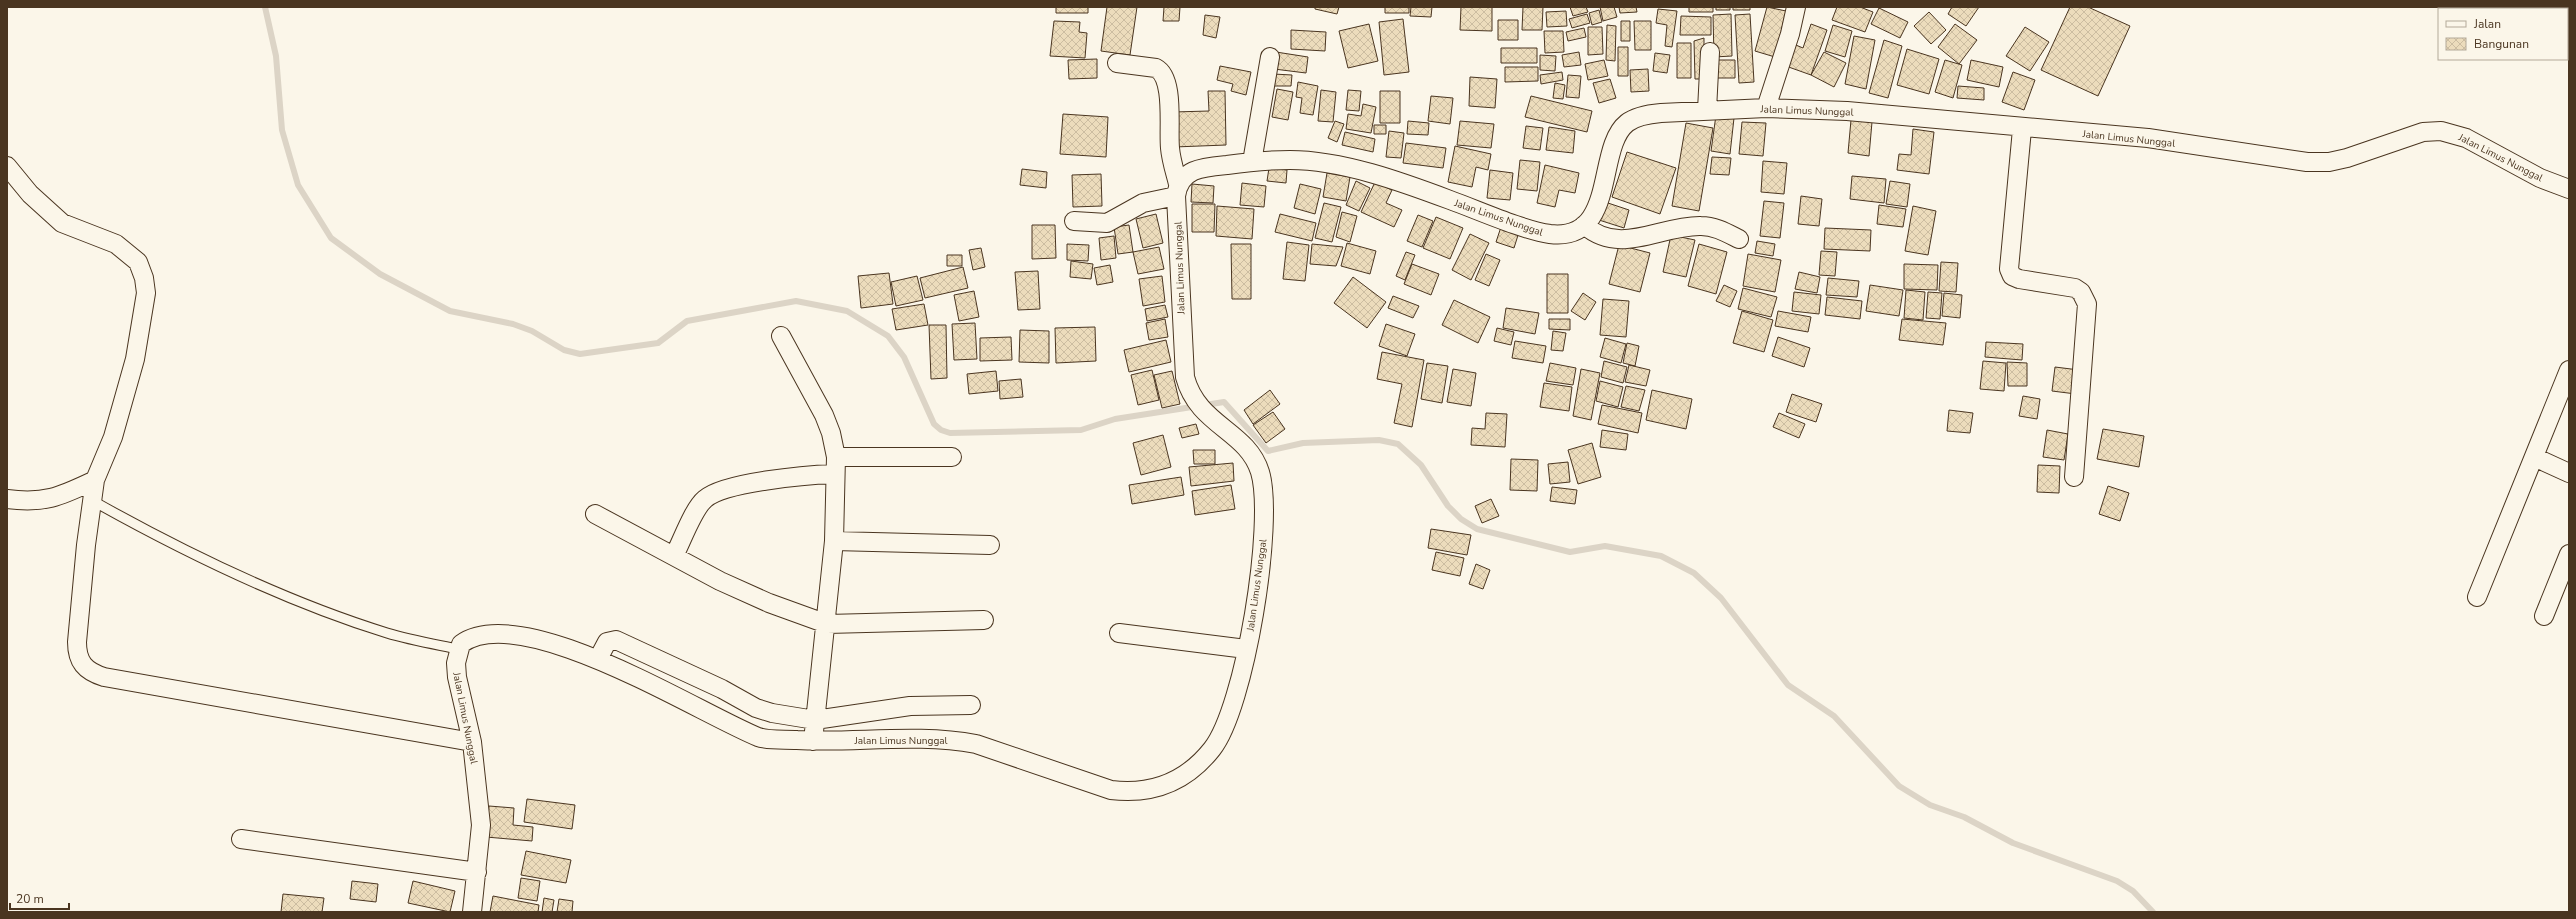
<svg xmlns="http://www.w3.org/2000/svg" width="2576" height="919" font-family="'Nunito Sans',sans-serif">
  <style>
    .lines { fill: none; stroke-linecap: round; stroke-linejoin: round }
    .stream { stroke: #dcd4c6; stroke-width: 6 }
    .building { fill: url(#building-cross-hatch); stroke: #4a3520 }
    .lane-casing { stroke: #4a3520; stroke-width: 11 }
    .street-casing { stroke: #4a3520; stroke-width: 20 }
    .lane { stroke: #fbf6e9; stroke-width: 9 }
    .street { stroke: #fbf6e9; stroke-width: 18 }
    .labels { text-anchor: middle; stroke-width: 3; stroke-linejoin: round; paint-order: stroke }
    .street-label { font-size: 10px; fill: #4a3520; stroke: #fbf6e9 }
  </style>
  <defs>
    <pattern id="building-cross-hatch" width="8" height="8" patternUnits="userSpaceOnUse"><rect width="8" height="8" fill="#ecdcbc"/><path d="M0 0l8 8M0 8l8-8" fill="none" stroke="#ccbda1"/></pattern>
  </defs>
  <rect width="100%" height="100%" fill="#fbf6e9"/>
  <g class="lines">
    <path class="stream" d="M265,7L276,56L282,130L298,185L331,238L380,274L450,311L513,324L532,331L564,350L580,354L658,343L687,321L796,301L847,311L888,336L904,357L934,424L941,430L950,433L1081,430L1115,419L1224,402L1268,451L1303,443L1379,440L1398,444L1421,465L1448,506L1461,519L1477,529L1570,552L1605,546L1661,556L1694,573L1721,598L1788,685L1834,716L1899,786L1930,805L1964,817L2013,843L2117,881L2133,891L2153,912"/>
  </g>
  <path class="building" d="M1056,7H1088V13H1056Z
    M1107,7H1137L1130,55L1101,51Z
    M1164,7H1180L1179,21H1163Z
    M1315,7H1339L1337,14L1315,9Z
    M1385,7H1409V13H1385Z
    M1411,7H1432L1431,17L1410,16Z
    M1461,7H1492V31L1460,30Z
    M1523,7H1543L1542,30H1522Z
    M1570,7H1586L1588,12L1573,16Z
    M1600,7H1614L1617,17L1603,21Z
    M1619,7H1636L1637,12L1620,13Z
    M1689,7H1713V12H1689Z
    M1716,7H1730V10H1716Z
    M1733,7H1750V10H1733Z
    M1767,7L1786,11L1775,57L1755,51Z
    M1837,7H1860L1873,12L1865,32L1832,20Z
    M1952,7H1979L1966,26L1948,14Z
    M2070,7H2088L2130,26L2098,96L2041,70Z
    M1879,8L1908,22L1900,38L1871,24Z
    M1658,9L1677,11L1672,47L1665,46L1667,25L1656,23Z
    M1599,10L1602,22L1592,25L1589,13Z
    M1566,11L1567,26L1547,27L1546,12Z
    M1929,12L1946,30L1931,44L1914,26Z
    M1587,14L1590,23L1572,28L1569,19Z
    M1731,14L1732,56L1714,57L1713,15Z
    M1750,14L1754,82L1739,83L1735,15Z
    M1205,15L1220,17L1216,38L1203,35Z
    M1681,16L1711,17V35H1680Z
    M1403,19L1409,72L1384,75L1379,22Z
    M1498,20H1518V40H1498Z
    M1054,21L1080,22L1079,32L1087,33L1085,58L1050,56Z
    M1621,21H1630V41H1621Z
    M1634,21H1651V50H1635Z
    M1369,24L1378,61L1348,68L1339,31Z
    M1811,24L1827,30L1811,75L1783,65L1791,43L1803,48Z
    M1955,24L1977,40L1959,64L1938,47Z
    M1607,25L1616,26L1615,61L1606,60Z
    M1833,25L1852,31L1845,57L1825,51Z
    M1588,27H1602L1603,54L1588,55Z
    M2025,27L2049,42L2030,71L2006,56Z
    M1584,28L1586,37L1568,41L1566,32Z
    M1291,30L1326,32L1325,51L1291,49Z
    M1544,31H1563L1564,52L1545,53Z
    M1854,36L1875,40L1866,89L1845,84Z
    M1704,38V79H1695L1694,41Z
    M1884,40L1902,46L1888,98L1869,93Z
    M1677,43H1691V78H1677Z
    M1618,47H1628V76H1618Z
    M1501,48H1537V63H1501Z
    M1907,49L1939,59L1929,94L1897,85Z
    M1276,52L1308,57L1306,73L1274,69Z
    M1579,52L1581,65L1564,67L1562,55Z
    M1824,52L1846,63L1834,87L1811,75Z
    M1655,53L1670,55L1667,73L1653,71Z
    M1540,55L1556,56L1555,71L1540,70Z
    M1097,59V78L1069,79L1068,60Z
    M1604,60L1608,76L1588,80L1585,64Z
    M1714,60H1735V78H1714Z
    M1945,60L1962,65L1953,98L1935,92Z
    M1971,60L2003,67L1999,87L1967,80Z
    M1220,66L1251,72L1246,95L1231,91L1233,84L1217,80Z
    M1505,67H1538V81L1505,82Z
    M1648,69L1649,91L1631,92L1630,70Z
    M1562,72L1563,80L1541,84L1540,75Z
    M2013,72L2035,80L2024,110L2002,102Z
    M1273,74L1292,75L1291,86H1272Z
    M1568,75L1581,76L1579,98L1566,97Z
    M1470,77L1497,79L1495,108L1469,106Z
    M1610,79L1616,98L1599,103L1593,83Z
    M1298,82L1318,86L1313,115L1300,113L1302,98L1296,97Z
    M1555,83L1565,85L1563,99L1553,98Z
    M1958,86L1984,88V100L1957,98Z
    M1277,89L1293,92L1288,120L1272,117Z
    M1321,90L1336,92L1333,122L1318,121Z
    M1348,90L1361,91L1359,111L1346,110Z
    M1208,91H1225L1226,145L1174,147L1173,112L1209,111Z
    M1380,91H1400V123H1380Z
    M1431,96L1453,98L1450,124L1428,121Z
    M1531,96L1592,111L1587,132L1525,117Z
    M1363,104L1376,107L1371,133L1346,129L1348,114L1361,116Z
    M1063,114L1108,117L1106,157L1060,154Z
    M1716,115L1734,118L1730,154L1711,151Z
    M1851,120L1872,122L1869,156L1848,153Z
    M1335,121L1344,124L1337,142L1328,138Z
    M1408,121L1429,123L1428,135L1407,134Z
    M1460,121L1494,124L1491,148L1457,145Z
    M1742,122L1766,123L1763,156L1739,154Z
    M1686,123L1713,128L1699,211L1672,206Z
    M1374,125H1386V134H1374Z
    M1526,126L1543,128L1540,150L1523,148Z
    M1549,127L1575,131L1573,153L1546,150Z
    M1913,129L1934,132L1929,174L1897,170L1899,154L1911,155Z
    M1389,131L1404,133L1401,158L1386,157Z
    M1345,132L1375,139L1373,152L1342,145Z
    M1406,143L1446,148L1443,168L1403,163Z
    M1455,146L1491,154L1488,170L1476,167L1472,187L1448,182Z
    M1627,152L1676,168L1660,214L1612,197Z
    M1712,157L1731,158L1729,175L1710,174Z
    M1520,160L1540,162L1537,191L1517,189Z
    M1763,161L1787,163L1784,194L1761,192Z
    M1545,165L1579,173L1575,193L1559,190L1555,207L1537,203Z
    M1269,168L1287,170L1286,183L1267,181Z
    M1022,169L1047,172L1046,188L1020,185Z
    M1490,170L1513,173L1510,200L1487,198Z
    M1327,173L1350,177L1346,201L1323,197Z
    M1101,174L1102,206L1073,207L1072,175Z
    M1852,176L1886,179L1884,203L1850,199Z
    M1356,181L1370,188L1359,211L1346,205Z
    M1890,181L1910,184L1907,207L1886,204Z
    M1375,182L1392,190L1386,203L1402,210L1394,227L1361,212Z
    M1242,183L1266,186L1264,207L1240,205Z
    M1192,184L1214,186L1213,203L1191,202Z
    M1300,184L1321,189L1315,214L1294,208Z
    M1801,196L1822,199L1819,226L1798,224Z
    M1764,201L1784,203L1780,238L1760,236Z
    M1605,202L1629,210L1624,228L1599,220Z
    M1324,203L1341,207L1332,242L1315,238Z
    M1192,204H1215L1214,232H1192Z
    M1879,205L1906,209L1903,227L1877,224Z
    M1217,206L1254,209L1252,239L1216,236Z
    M1913,206L1936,211L1928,255L1905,251Z
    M1342,212L1357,216L1350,242L1336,237Z
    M1156,214L1163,243L1143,248L1136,219Z
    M1280,214L1316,223L1312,241L1275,232Z
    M1418,215L1433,221L1422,247L1407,241Z
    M1436,217L1463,228L1450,259L1423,248Z
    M1032,225H1055L1056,258L1032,259Z
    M1129,225L1133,252L1118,254L1114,227Z
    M1501,227L1519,232L1514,248L1496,242Z
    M1825,228L1871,230L1870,251L1824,249Z
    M1470,234L1489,243L1471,280L1452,270Z
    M1671,235L1695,240L1686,277L1663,272Z
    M1114,236L1116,258L1101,260L1099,238Z
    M1757,241L1775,244L1773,256L1755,253Z
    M1287,242L1309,245L1305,281L1283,279Z
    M1347,243L1376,251L1370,274L1341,266Z
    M1067,244L1089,245L1088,261L1067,260Z
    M1231,244H1251V299H1232Z
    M1312,244L1343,247L1336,266L1310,264Z
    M1699,244L1727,252L1716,294L1688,286Z
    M1619,245L1650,253L1640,292L1609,284Z
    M1159,247L1164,269L1138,274L1133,252Z
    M981,248L985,267L973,270L969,250Z
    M1821,251L1837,252L1835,276L1819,275Z
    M1406,252L1415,255L1405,280L1396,276Z
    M1486,254L1500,260L1489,286L1475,280Z
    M1748,254L1781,260L1775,292L1743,286Z
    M947,255H962V266H947Z
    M1071,261L1093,264L1091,279L1070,277Z
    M1941,262L1958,263L1956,292L1939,291Z
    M1412,264L1439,274L1431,295L1404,284Z
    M1904,264L1938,265L1937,290L1904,289Z
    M1110,265L1113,282L1097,285L1094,268Z
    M963,267L968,288L925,298L920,278Z
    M1038,271L1040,309L1018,310L1015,272Z
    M1799,272L1820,277L1817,293L1795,289Z
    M889,273L893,304L861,308L858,276Z
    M1547,274H1568V313H1547Z
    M917,276L923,300L896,306L891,282Z
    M1162,276L1165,302L1143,306L1139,279Z
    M1353,277L1386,302L1367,328L1334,303Z
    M1828,278L1859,281L1857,297L1826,295Z
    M1724,285L1737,291L1730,307L1716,301Z
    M1870,285L1903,290L1899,316L1866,311Z
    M1743,288L1777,297L1771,317L1738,309Z
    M1906,290L1925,292L1923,320L1904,318Z
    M974,291L979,317L959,321L954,295Z
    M1794,292L1821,295L1819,314L1792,311Z
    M1928,292L1942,293L1940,319L1926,318Z
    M1583,293L1596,302L1585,320L1571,311Z
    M1944,293L1962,295L1960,318L1942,316Z
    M1393,296L1419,306L1413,318L1388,308Z
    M1827,297L1862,301L1860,319L1825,315Z
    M1603,299L1629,301L1626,337L1600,335Z
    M1454,300L1490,317L1478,343L1442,325Z
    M924,304L928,325L896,330L892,309Z
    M1165,305L1168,317L1147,321L1145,309Z
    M1506,308L1539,313L1535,334L1503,328Z
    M1742,311L1773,320L1764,352L1733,343Z
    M1778,311L1811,317L1808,332L1775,326Z
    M1165,319L1168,337L1149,340L1146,323Z
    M1549,319H1570V330L1549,329Z
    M1902,319L1946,323L1943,345L1899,340Z
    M975,323L977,359L954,360L952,324Z
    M1386,324L1415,334L1407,356L1379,346Z
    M929,325H946L947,378L931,379Z
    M1095,327L1096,361L1056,363L1055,328Z
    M1497,328L1514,332L1511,345L1494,341Z
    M1020,330L1049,331V363L1019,362Z
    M1553,331L1566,333L1563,351L1551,350Z
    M1011,337L1012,360L980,361V338Z
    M1778,337L1810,348L1804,367L1772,356Z
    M1605,338L1626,344L1621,363L1600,357Z
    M1166,340L1171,362L1129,372L1124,350Z
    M1515,341L1546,346L1543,363L1512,358Z
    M1986,342L2023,344L2022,360L1985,357Z
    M1627,343L1639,346L1635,366L1623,363Z
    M1382,352L1424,360L1412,427L1394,423L1402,384L1377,379Z
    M1604,361L1627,367L1623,383L1601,377Z
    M1983,361L2006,363L2004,391L1980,389Z
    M2007,362L2027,363V386H2008Z
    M1427,363L1448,366L1442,403L1421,399Z
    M1550,363L1576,368L1573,385L1546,381Z
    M1629,365L1650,370L1646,386L1625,382Z
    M2055,367L2079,370L2076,394L2052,391Z
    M1453,369L1476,373L1471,406L1447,402Z
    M1581,369L1600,373L1591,420L1573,416Z
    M1152,370L1159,400L1138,405L1131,375Z
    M996,371L998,391L969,394L967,374Z
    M1172,371L1180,404L1162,408L1154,375Z
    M1021,379L1023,397L1000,399L999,381Z
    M1600,381L1623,387L1618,407L1596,401Z
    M1544,383L1572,387L1569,411L1540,407Z
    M1626,386L1645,390L1639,411L1621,407Z
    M1270,390L1280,404L1253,424L1244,410Z
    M1652,390L1692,399L1686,429L1646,420Z
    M1792,394L1822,404L1816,422L1786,412Z
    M2023,396L2040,399L2037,419L2019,416Z
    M1602,405L1642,413L1638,433L1598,424Z
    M1949,410L1973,413L1970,433L1947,431Z
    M1273,412L1285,429L1266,443L1253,425Z
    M1486,413L1507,414L1505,447L1471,445L1472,428L1485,429Z
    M1779,413L1805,424L1799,438L1773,427Z
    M1196,424L1199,434L1182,438L1179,428Z
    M2103,429L2144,436L2139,467L2097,459Z
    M1602,430L1628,434L1626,450L1600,447Z
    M2047,430L2068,434L2064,460L2043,457Z
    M1163,435L1171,467L1141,475L1133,443Z
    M1592,443L1601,477L1578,484L1568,450Z
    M1193,450H1215V464H1194Z
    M1511,459L1538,460L1537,491L1510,490Z
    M1568,462L1570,482L1550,484L1548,464Z
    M1233,463L1234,481L1191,486L1189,467Z
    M2038,465L2060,466L2059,493L2037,492Z
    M1181,477L1184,495L1132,504L1129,485Z
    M1231,485L1235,509L1195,515L1192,491Z
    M2108,486L2129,493L2120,521L2099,514Z
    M1552,487L1577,490L1575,504L1550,501Z
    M1491,499L1499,516L1482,523L1475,506Z
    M1431,529L1471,535L1467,555L1428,548Z
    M1436,552L1464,558L1460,576L1432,570Z
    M1476,564L1490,570L1483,589L1469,584Z
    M527,799L575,805L572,829L524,822Z
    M489,806L514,808L513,825L533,827L532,841L486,837Z
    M526,851L571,860L566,883L521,875Z
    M521,878L540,881L537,901L518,898Z
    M352,881L378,884L376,902L350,899Z
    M413,881L455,891L450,912L408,903Z
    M283,894L324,898L322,912H281Z
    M493,896L539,905L538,912H490Z
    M544,898L554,900L552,912H542Z
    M559,899L573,901L572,912H557Z"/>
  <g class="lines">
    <defs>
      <path id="lane" d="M93,501C184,552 287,602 387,633C410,640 434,644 458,649"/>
      <path id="street" d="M1117,63L1156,68C1175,78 1168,128 1170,148C1171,160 1175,172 1178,184
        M1766,108L1790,34L1796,7
        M1707,110L1710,52
        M2022,129L2009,269L2012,276L2019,279L2075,288L2081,292L2087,304L2074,477
        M1252,162L1270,57
        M7,166L30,194L62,223L116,244L138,262L144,278L146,293L135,359L113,437L95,480L86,545L77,642C77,662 85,671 104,677L472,742
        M1074,221L1107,223L1143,203L1176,196
        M1584,225C1621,257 1660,225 1701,226C1715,226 1727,233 1739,239
        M781,336L824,415L831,433L836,457L834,541L813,741
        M836,457H952
        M2534,457L2569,473
        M7,499C46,504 61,496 95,480
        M595,514L720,581L769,603L827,624L984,620
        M834,541L990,545
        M674,556C682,541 693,509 705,499C724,482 807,475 834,474
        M2477,597L2569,370
        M2544,616L2569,554
        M1119,633L1246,649
        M598,659L607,642L616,640L722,689L756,708L772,713L815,720L910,706L971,705
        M241,839L477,872
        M472,912L481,825L472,742L457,677L456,663L461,644C521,600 697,712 758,737C769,741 786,739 797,740C857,743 917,733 976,744L1111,790C1152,795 1186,782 1212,749C1245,708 1275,522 1260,472C1247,430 1198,426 1185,377L1176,196C1180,168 1204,167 1227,165C1248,162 1269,160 1290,160C1342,160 1402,182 1450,200C1478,210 1522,230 1550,234C1618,242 1595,148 1627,123C1636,116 1649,114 1661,113L1766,108L1847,111L2148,138L2307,162H2329L2347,158L2423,132L2441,131L2466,138L2540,178L2569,189"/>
    </defs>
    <use href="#lane" class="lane-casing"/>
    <use href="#street" class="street-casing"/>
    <use href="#lane" class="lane"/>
    <use href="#street" class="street"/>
  </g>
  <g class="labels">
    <g class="street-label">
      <text transform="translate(1807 110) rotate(2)" y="4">Jalan Limus Nunggal</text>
      <text transform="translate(2129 138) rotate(6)" y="4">Jalan Limus Nunggal</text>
      <text transform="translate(2501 157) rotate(27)" y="4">Jalan Limus Nunggal</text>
      <text transform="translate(1499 217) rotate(19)" y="4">Jalan Limus Nunggal</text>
      <text transform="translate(1179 268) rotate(-92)" y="4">Jalan Limus Nunggal</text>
      <text transform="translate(1256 585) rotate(-82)" y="4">Jalan Limus Nunggal</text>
      <text transform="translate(466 718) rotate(79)" y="4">Jalan Limus Nunggal</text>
      <text x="901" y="744">Jalan Limus Nunggal</text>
    </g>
  </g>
  <rect width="2576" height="919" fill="none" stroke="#4a3520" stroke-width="16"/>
  <rect x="2438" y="8" width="130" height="52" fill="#fbf6e9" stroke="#b4a999"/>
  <rect x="2446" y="21" width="20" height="6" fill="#fbf6e9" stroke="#b4a999"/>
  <text x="2474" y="28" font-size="12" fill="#4a3520">Jalan</text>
  <rect x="2446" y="38" width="20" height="12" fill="url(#building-cross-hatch)" stroke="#b4a999"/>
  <text x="2474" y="48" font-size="12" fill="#4a3520">Bangunan</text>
  <path d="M10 903v6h59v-6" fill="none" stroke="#4a3520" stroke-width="2"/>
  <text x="16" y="903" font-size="12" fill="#4a3520" stroke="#fbf6e9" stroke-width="3" paint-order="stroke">20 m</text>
</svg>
